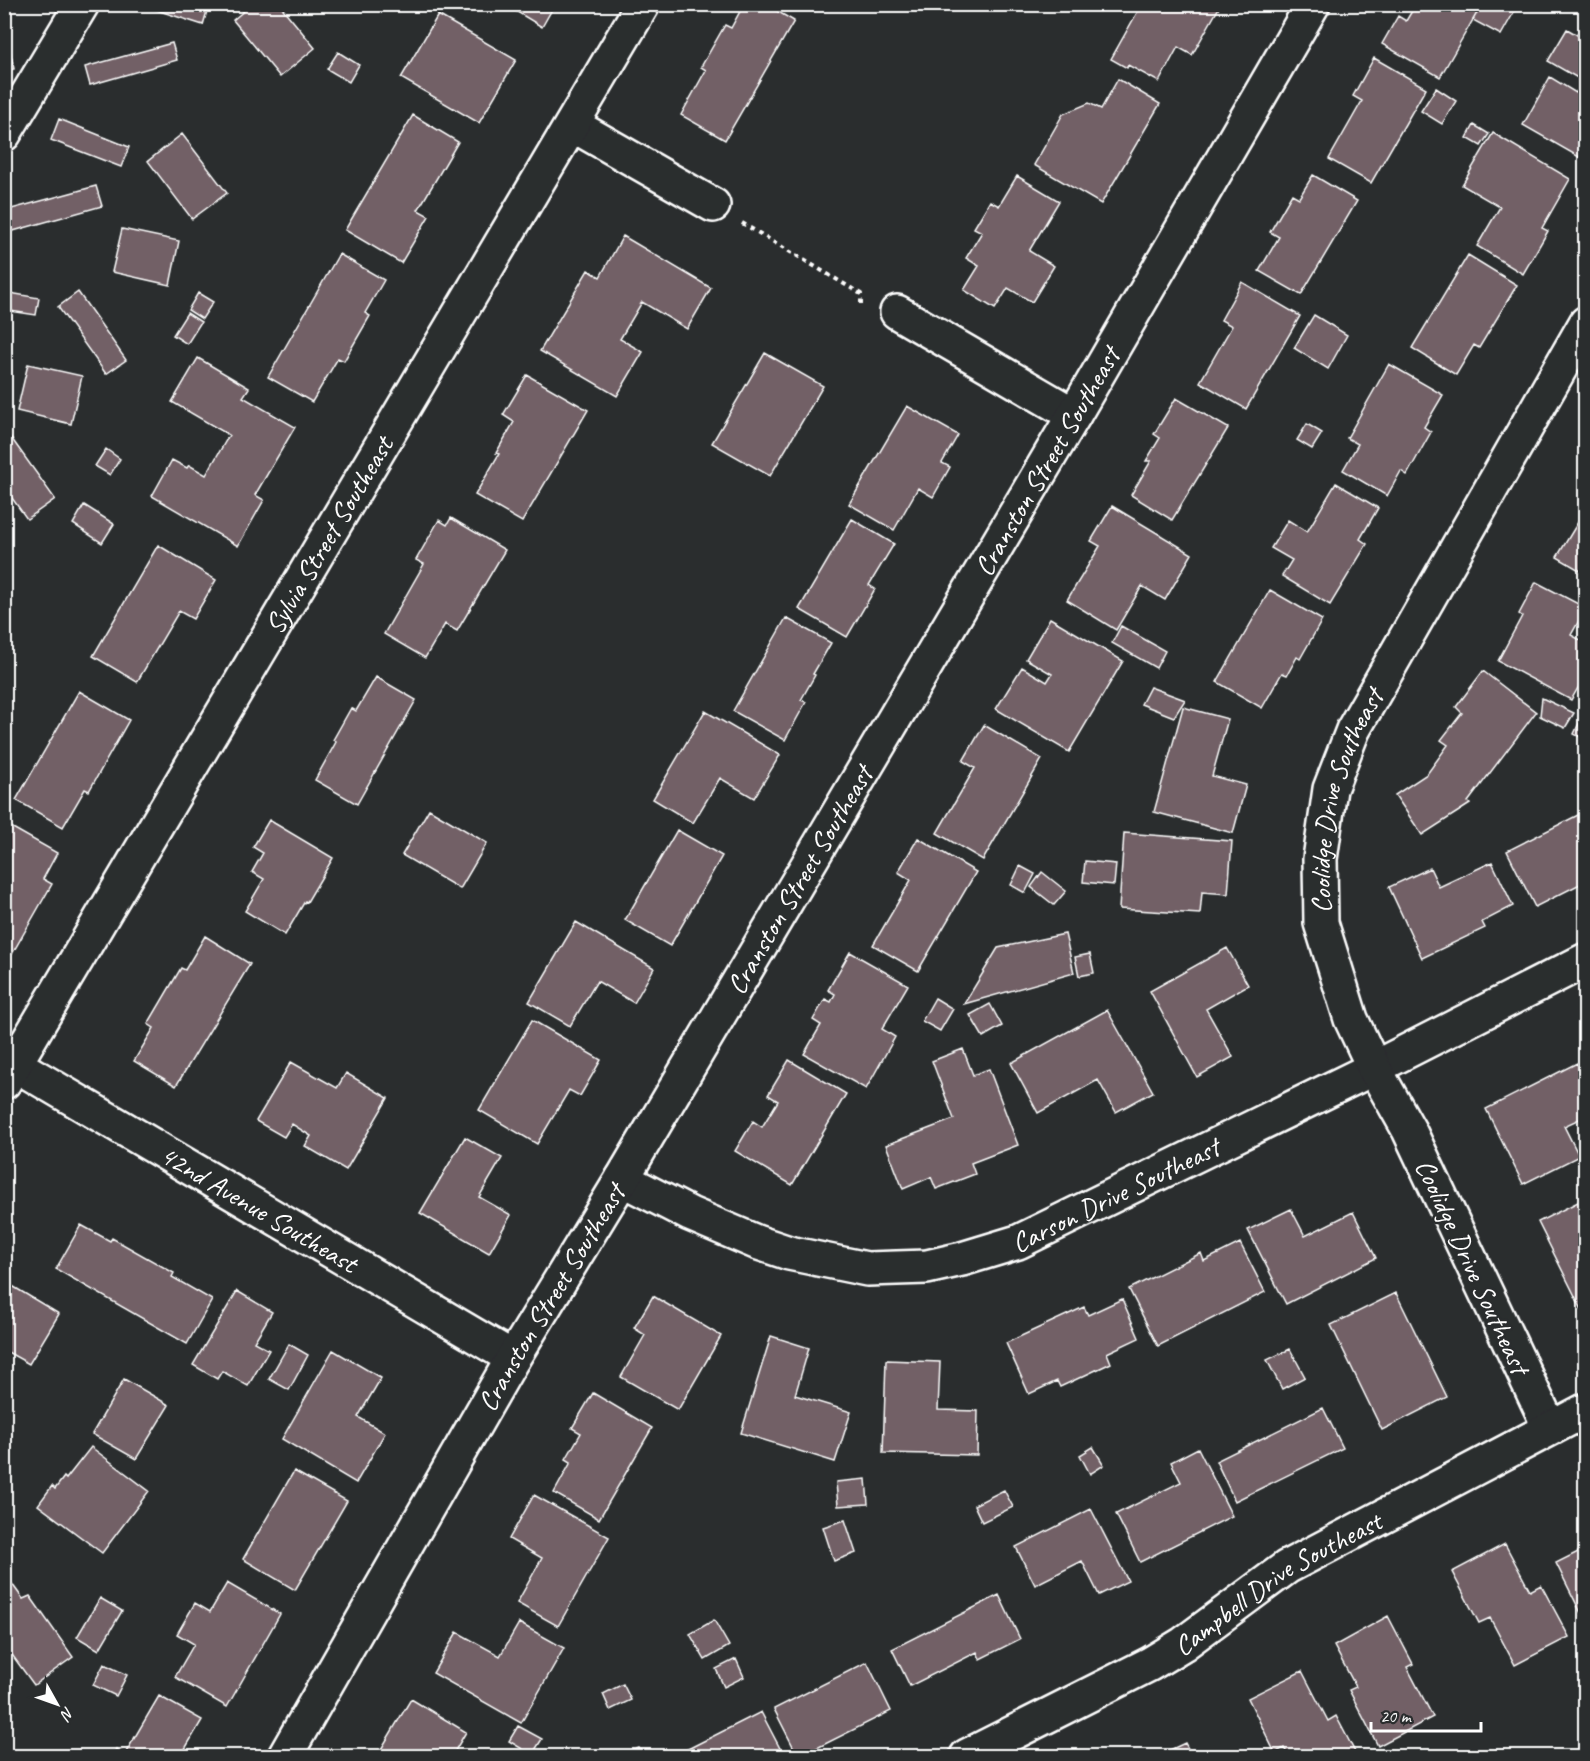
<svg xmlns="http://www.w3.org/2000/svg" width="1590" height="1761" font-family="Caveat,sans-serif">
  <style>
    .building { fill: #726066; stroke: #fff; stroke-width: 1.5 }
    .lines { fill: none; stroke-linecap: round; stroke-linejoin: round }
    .minor-casing { stroke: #fff; stroke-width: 38 }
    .path { stroke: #fff; stroke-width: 4; stroke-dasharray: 4.5 4.5; stroke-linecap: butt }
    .minor { stroke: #2a2d2e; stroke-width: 33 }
    .labels { text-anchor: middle; stroke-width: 5; stroke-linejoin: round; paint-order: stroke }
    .street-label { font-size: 28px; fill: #fff; stroke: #2a2d2e }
  </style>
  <rect width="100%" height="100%" fill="#2a2d2e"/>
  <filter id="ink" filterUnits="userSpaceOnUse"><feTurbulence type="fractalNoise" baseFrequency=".0167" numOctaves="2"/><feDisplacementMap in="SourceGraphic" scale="12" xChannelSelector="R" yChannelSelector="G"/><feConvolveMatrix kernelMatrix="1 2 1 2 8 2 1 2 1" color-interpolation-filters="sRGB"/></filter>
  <g filter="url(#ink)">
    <path class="building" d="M138,4H209L203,25Z
      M252,4H279L315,48L280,77L233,20Z
      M504,4H555L542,27Z
      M744,4H765L794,21L725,140L681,115L706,70L701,67L725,25L731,28Z
      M1142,4H1221L1192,55L1178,47L1159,82L1128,65L1127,68L1111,59Z
      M1416,4H1482L1440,77L1382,44L1398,16L1406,21Z
      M1482,4H1517L1518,5L1501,35L1473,20Z
      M438,15L516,60L479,123L401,78Z
      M1567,29L1586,40V161L1523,125L1550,77L1576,93L1583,81L1548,61Z
      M172,43L177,60L90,85L85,67Z
      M10,50L14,69L4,71V52Z
      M338,52L359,65L349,82L327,69Z
      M1374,58L1426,88L1371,183L1329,159L1362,101L1353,96Z
      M1118,79L1160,104L1101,204L1034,165L1063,114L1089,103L1101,109Z
      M1436,88L1456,101L1442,124L1421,111Z
      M413,115L458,142L418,210L429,216L401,263L345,230Z
      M59,119L129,147L121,167L51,140Z
      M1474,125L1489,134L1481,146L1467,138Z
      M1493,133L1570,179L1542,228L1548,231L1523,274L1477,246L1500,207L1462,185Z
      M182,134L227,193L192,219L148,161Z
      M1313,175L1357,201L1301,295L1259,271L1279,237L1270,232L1292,194L1299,198Z
      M1017,176L1059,201L1029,251L1054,266L1032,302L1008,288L995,309L964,290L979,266L966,258L982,232L974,228L990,201L999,206Z
      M96,186L102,206L6,233L4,211Z
      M122,229L179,241L170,285L112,272Z
      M623,236L711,288L687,329L642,302L620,339L643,352L617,396L540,351L588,270L600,277Z
      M339,254L384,280L365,313L370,316L344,361L338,358L312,402L268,377Z
      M1468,255L1517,285L1479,348L1474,345L1456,375L1412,348Z
      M1242,282L1300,316L1246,409L1200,382L1232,326L1221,320Z
      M4,292L39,298L36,315L4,310Z
      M78,292L126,360L106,374L58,307Z
      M198,293L213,302L202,319L188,310Z
      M187,313L201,322L187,344L173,335Z
      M1314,315L1347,335L1328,369L1294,348Z
      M765,353L823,386L770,476L712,443Z
      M198,358L249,388L243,397L295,427L255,495L264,500L238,546L152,496L172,460L187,468L189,465L206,475L229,435L172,402Z
      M28,364L82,376L71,424L17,411Z
      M1389,364L1443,395L1424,427L1431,432L1407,475L1401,471L1387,496L1343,470L1358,444L1347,438Z
      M527,375L588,410L522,522L475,495L499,454L496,453L514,422L503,415Z
      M1176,398L1228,428L1172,520L1131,495L1151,461H1146L1160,438L1154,434Z
      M907,406L958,435L942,463L950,467L933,497L918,488L894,530L849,504Z
      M1307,424L1322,433L1312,449L1297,440Z
      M4,428L55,499L27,519L4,487Z
      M106,449L120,459L110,475L95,466Z
      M1336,483L1378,508L1360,539L1367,544L1330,605L1282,576L1292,560L1271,548L1288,520L1307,532Z
      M84,505L114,524L102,543L73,524Z
      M1112,506L1192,554L1165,600L1142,586L1116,630L1067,600L1100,546L1091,541Z
      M1586,509V574L1557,557Z
      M451,518L505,550L457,631L445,624L425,658L384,634L424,564L416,560L439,520L447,525Z
      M852,519L894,544L869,585L875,589L847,637L799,609Z
      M158,545L216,580L193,619L179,611L137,682L93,656Z
      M1536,582L1586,608L1571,635L1586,643V674L1571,700L1498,661L1522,616L1519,614Z
      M1270,590L1322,620L1300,659L1297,657L1287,675L1282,673L1262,708L1217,682Z
      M786,618L831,643L813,674L815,675L801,700L806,702L785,740L733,711Z
      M1050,618L1123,661L1069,752L996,709L1022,667L1047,682L1052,674L1026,659Z
      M1121,626L1165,651L1156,668L1112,643Z
      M1483,671L1536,712L1468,802L1470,804L1422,835L1395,795L1427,774L1448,745L1441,740L1462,713L1456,707Z
      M376,677L416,700L357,804L315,780L336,742L333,740L351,708L356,711Z
      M1150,687L1185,700L1174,717L1141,704Z
      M79,691L129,720L89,791L85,789L63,827L16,800Z
      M1542,698L1574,713L1565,728L1540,716Z
      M1183,707L1228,719L1212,776L1246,785L1233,833L1154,812Z
      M705,711L780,755L754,798L720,778L693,823L653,799Z
      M1582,717L1586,718V740L1574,734Z
      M984,725L1042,759L983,860L937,833L975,768L963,761Z
      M429,809L487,843L460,889L402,855Z
      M1586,811V881L1535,907L1507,851Z
      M269,820L333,858L307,902L305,901L285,935L245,911L264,879L252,872L263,853L253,847Z
      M4,823L57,853L43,879L52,884L12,954L4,950Z
      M677,830L722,856L670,946L625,920Z
      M1124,833L1232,841L1228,894L1202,892L1200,914L1119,909Z
      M918,838L976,872L918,971L873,945L911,880L898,872Z
      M1085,861L1116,864L1114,885L1083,882Z
      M1492,862L1513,906L1482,922L1485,928L1422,958L1389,887L1430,868L1439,887Z
      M1020,866L1035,874L1025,893L1011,885Z
      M1042,872L1066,891L1054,905L1031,887Z
      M576,922L654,968L634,1003L597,981L570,1026L529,1002Z
      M1065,934L1074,973L964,1004L998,948Z
      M205,936L250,964L176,1086L134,1061L154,1028L148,1024L181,968L185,970Z
      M1227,948L1248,985L1206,1009L1233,1057L1197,1077L1150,991Z
      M850,952L908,985L882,1029L895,1037L866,1089L804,1054L821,1025L813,1020L825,999L831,1002L835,994L828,990Z
      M1090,954L1094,973L1079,976L1075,957Z
      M935,998L953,1009L940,1031L922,1021Z
      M990,1004L1002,1026L983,1037L970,1015Z
      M1107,1010L1153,1092L1116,1112L1098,1080L1038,1113L1011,1063Z
      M532,1020L601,1060L580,1096L569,1090L537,1144L479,1110Z
      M963,1049L973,1075L989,1069L1018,1145L971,1163L975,1174L936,1189L931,1177L903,1189L886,1145L954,1119L932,1061Z
      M789,1060L846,1094L792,1185L735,1151L753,1121L762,1127L778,1101L768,1095Z
      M291,1062L337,1088L346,1073L388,1098L346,1170L305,1146L311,1136L292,1124L284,1137L256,1121Z
      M1577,1063L1586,1079V1116L1564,1126L1579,1156L1523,1184L1486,1109Z
      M465,1137L502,1158L479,1197L511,1215L489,1253L420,1213Z
      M1586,1198V1318L1538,1222Z
      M1291,1209L1305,1236L1353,1212L1376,1258L1286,1304L1248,1230Z
      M81,1225L110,1241L112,1238L174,1273L172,1277L212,1300L187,1344L56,1269Z
      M1240,1243L1265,1292L1158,1346L1129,1289L1201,1253L1204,1261Z
      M4,1281L59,1314L29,1364L4,1350Z
      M237,1291L272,1312L254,1342L269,1350L248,1386L222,1371L217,1379L193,1365Z
      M1396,1293L1447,1397L1382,1430L1331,1325Z
      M653,1296L721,1336L678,1410L621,1377L645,1335L634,1328Z
      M1122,1299L1139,1338L1107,1353L1111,1363L1060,1387L1057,1381L1029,1394L1006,1343L1084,1307L1088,1315Z
      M771,1336L809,1348L795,1395L851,1412L835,1462L741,1433Z
      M289,1344L308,1355L289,1390L269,1379Z
      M1290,1349L1305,1377L1282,1389L1267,1360Z
      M333,1350L381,1378L358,1417L385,1433L356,1483L282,1439Z
      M886,1360L940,1362L938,1410L978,1411L977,1455L883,1453Z
      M124,1379L169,1405L136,1459L92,1434Z
      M593,1393L652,1428L599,1519L554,1493L571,1462L566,1459L581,1433L572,1428Z
      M1323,1408L1343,1448L1235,1501L1216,1461Z
      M91,1447L149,1491L102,1553L38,1505L52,1486L55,1489L64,1477L66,1479Z
      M1093,1447L1104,1465L1090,1474L1080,1455Z
      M1198,1448L1232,1516L1140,1562L1116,1514L1181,1482L1171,1462Z
      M294,1471L347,1501L295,1590L243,1559Z
      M866,1479L868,1504L838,1506L836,1482Z
      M1004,1490L1013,1507L982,1522L974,1505Z
      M534,1495L609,1537L558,1626L517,1603L542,1558L509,1539Z
      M1091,1509L1128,1581L1099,1595L1082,1561L1035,1585L1016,1547Z
      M845,1520L856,1553L834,1561L823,1527Z
      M1505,1544L1530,1591L1541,1585L1569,1637L1515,1665L1490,1618L1479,1623L1452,1572Z
      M1586,1548V1616L1583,1617L1556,1563Z
      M4,1573L23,1599L30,1596L73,1657L34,1685L10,1652L6,1655L4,1653Z
      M227,1583L280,1614L227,1707L175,1677L194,1644L177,1634L195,1603L210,1612Z
      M999,1595L1020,1639L980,1659L977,1652L910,1686L892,1649Z
      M100,1598L122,1611L99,1650L77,1637Z
      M1388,1616L1413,1664L1407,1667L1433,1717L1378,1746L1349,1690L1356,1687L1334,1646Z
      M714,1620L729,1646L705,1660L690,1634Z
      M519,1623L564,1648L521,1723L433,1673L457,1632L500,1656Z
      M736,1659L744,1677L724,1687L716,1669Z
      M867,1662L891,1711L801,1756H798L774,1709Z
      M104,1664L127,1675L116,1696L93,1685Z
      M1302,1671L1328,1721L1336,1716L1357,1756H1289L1284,1748L1275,1753L1248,1698Z
      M623,1684L631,1700L610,1710L603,1694Z
      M159,1696L202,1720L182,1754L185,1756H111L116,1749L125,1754Z
      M411,1699L466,1732L452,1756H377Z
      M761,1712L784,1756H674Z
      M518,1726L542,1739L532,1755L509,1741Z
      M1185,1743L1192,1756H1157Z
      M639,1748L643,1756H621Z"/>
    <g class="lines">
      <defs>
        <g id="minor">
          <path d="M573,125L713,205"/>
          <path d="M4,134L82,4"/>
          <path d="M897,312L1074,415"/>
          <path id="s1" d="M4,1058L513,1358"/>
          <path id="s2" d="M4,1082L643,4"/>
          <path id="s3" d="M622,1179L690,1214L756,1242L789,1253L867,1269L927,1267L962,1259L1018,1242L1374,1068L1586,960"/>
          <path id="s4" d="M1550,1428L1409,1130L1374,1068L1351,1019L1321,923L1320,859L1330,789L1353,730L1586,323"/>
          <path id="s5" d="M285,1756L513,1358L622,1179L1074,415L1313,4"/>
          <path id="s6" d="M967,1756L1150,1664L1183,1644L1287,1567L1586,1410"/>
        </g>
      </defs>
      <use href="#minor" class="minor-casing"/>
      <path class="path" d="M742,223L861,294V304"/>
      <use href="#minor" class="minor"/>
    </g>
  </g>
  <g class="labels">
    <g class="street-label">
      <text dy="10" stroke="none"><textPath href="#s5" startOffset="1502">Cranston Street Southeast</textPath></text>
      <text dy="10" stroke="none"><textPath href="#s2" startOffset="636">Sylvia Street Southeast</textPath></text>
      <text dy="10" stroke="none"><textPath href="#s4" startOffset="682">Coolidge Drive Southeast</textPath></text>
      <text dy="10" stroke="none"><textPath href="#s5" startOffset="1016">Cranston Street Southeast</textPath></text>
      <text dy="10" stroke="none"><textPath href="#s3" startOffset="525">Carson Drive Southeast</textPath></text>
      <text dy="10" stroke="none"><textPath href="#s1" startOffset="296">42nd Avenue Southeast</textPath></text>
      <text transform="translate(1473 1266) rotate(65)" y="10">Coolidge Drive Southeast</text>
      <text dy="10" stroke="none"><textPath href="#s5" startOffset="530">Cranston Street Southeast</textPath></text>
      <text dy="10" stroke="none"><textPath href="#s6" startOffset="356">Campbell Drive Southeast</textPath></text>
    </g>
  </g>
  <rect width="1590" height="1761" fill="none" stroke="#2a2d2e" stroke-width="24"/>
  <rect x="12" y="12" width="1566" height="1737" fill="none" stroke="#fff" stroke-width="2" filter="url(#ink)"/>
  <g transform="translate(57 1704) rotate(130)" stroke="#2a2d2e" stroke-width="4.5" paint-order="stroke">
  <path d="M0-4.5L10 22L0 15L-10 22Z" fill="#ffffff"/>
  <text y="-9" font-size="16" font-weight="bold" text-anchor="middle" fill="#ffffff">N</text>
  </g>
  <path d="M1371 1722v9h110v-9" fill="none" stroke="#ffffff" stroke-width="3"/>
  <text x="1380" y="1722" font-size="18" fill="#ffffff" stroke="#2a2d2e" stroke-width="4.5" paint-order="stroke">20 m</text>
</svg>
